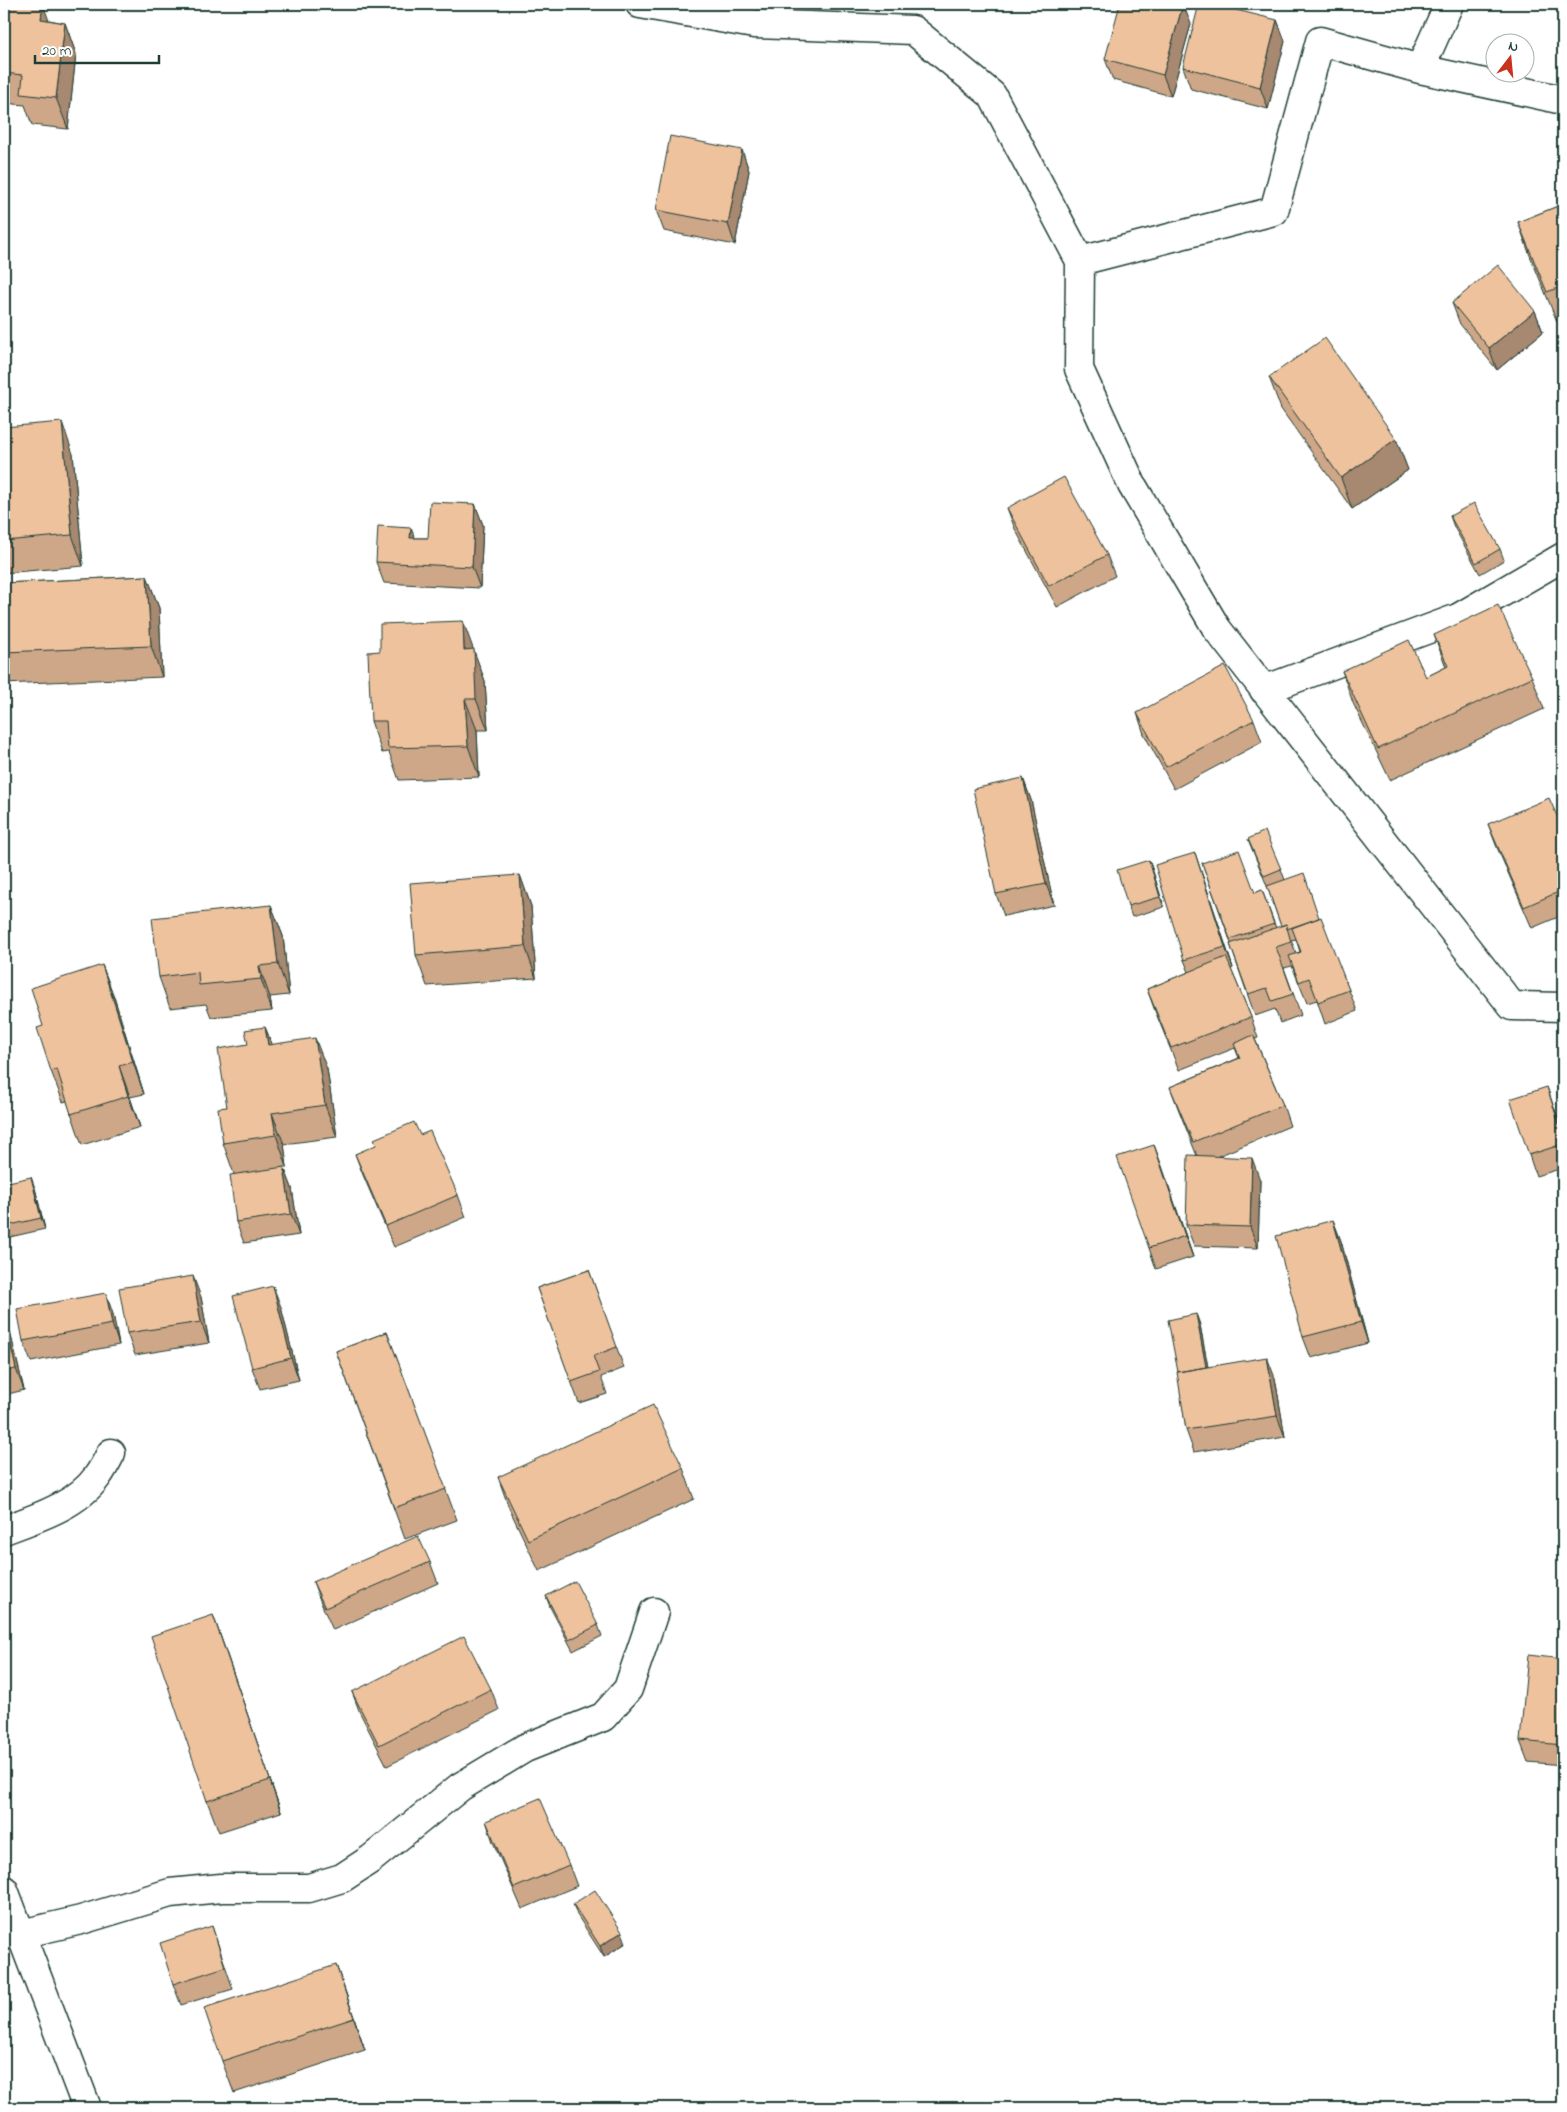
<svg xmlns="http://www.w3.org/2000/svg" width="1567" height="2112" font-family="'Indie Flower',sans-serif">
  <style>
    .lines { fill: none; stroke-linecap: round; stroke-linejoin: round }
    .street-casing { stroke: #1f3d34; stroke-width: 31 }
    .street { stroke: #fff; stroke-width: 28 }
    .wall { fill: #cea788; stroke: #1f3d34; fill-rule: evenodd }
    .shaded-wall { fill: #a7886f; stroke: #1f3d34 }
    .building { fill: #efc29e; stroke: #1f3d34 }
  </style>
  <rect width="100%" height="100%" fill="#fff"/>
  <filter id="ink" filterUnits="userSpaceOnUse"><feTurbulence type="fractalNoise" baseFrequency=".02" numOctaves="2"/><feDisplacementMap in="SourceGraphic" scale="10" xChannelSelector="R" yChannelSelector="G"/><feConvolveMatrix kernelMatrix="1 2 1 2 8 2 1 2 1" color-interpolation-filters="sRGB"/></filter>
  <g filter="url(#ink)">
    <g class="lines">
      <defs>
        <path id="street" d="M640,4L754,24L913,30L992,95L1080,261L1274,211L1320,41L1420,69L1563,100
          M1420,69L1449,4
          M1080,261L1079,369L1132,485L1217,629L1512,1006L1563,1007
          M1264,690L1458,618L1563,557
          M4,1530C36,1518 76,1506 97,1477C103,1469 107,1461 111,1453
          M4,1890L87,2108
          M21,1934L81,1920L170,1893L221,1888H309L342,1878L371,1859L460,1787L525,1748L603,1717L628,1689L654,1612"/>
      </defs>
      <use href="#street" class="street-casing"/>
      <use href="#street" class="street"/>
    </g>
    <path class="wall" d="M4,4L49,20L65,23L76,54L68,129L32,125L25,105L4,103Z
      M1277,20L1285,41L1268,109L1191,89L1183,67Z
      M1191,24L1171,96L1113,80L1105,59Z
      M742,150L749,171L735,245L664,231L656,210Z
      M1563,204V322L1558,324L1529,253L1518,222Z
      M1452,303L1535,311L1543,332L1497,370L1460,324Z
      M1269,377L1396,439L1408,470L1352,509L1281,409Z
      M4,427L73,454L83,566L4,573Z
      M475,504L483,525L480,588L384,583L376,562L414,538H428Z
      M1007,508L1107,555L1115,576L1057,607L1015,529Z
      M1450,516L1500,549L1504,560L1480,574L1454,527Z
      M147,576L159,608L162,677L4,684V583Z
      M1434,635L1532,677L1544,709L1390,780L1353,703L1342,671L1426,677L1446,667Z
      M473,649L485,681L488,730H477L479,777L399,780L389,752L382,753L371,721Z
      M1137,713L1254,720L1262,742L1174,789L1144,734Z
      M1023,778L1031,800L1054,905L1004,916L996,894Z
      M1488,824L1563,829V915L1532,928L1496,845Z
      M1248,839L1281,869L1285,880L1319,918L1349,990L1357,1011L1325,1024L1317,1000L1307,1003L1292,966L1284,968L1301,1015L1280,1023L1275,1009L1255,1016L1230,944L1231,943L1202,863L1255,893L1262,890L1276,928L1281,926L1267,886ZM1296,939L1300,952L1296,953L1291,940Z
      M1149,860L1164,907L1132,917L1128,906Z
      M1202,874L1233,968L1231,969L1251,1017L1258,1038L1255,1039L1283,1105L1290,1126L1216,1157L1260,1180L1258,1248L1194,1246L1186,1225L1197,1156L1178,1108L1170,1087L1239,1058L1235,1048L1179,1070L1155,1011L1147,989L1189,972L1184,960Z
      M520,875L531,906L536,978L427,986L416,955Z
      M271,905L283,936L289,995L270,997L272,1011L211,1017L206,1004L170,1008L159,977Z
      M102,965L114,997L144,1094L130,1097L140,1127L82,1145L67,1101L63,1102L51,1071L43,1026Z
      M265,1027L272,1044L327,1069L337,1137L284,1144L287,1167H284L292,1188L299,1235L244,1243L236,1222L234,1174L223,1143L227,1107L248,1044Z
      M1555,1109L1563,1134V1168L1536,1176L1529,1155Z
      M420,1135L458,1195L466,1217L394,1247L363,1175L355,1154Z
      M1154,1145L1193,1257L1156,1269L1149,1248Z
      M35,1188L45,1229L10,1237L6,1226Z
      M1333,1220L1341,1241L1368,1343L1311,1358L1303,1337Z
      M589,1270L624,1368L601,1377L607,1394L579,1403L537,1288Z
      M201,1297L209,1343L135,1355L127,1333Z
      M281,1307L299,1380L260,1389L252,1368Z
      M4,1314L10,1332L24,1390L4,1395Z
      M113,1314L119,1345L31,1362L23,1341Z
      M1196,1314L1200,1325L1208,1367L1275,1378L1285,1437L1194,1452L1186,1430L1178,1372Z
      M387,1332L457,1520L405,1539L336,1351Z
      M683,1468L694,1499L539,1571L509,1508L498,1477Z
      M430,1562L438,1583L333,1630L321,1603L313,1582Z
      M546,1596L598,1625L602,1636L573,1651L550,1607Z
      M213,1615L281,1812L219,1832L207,1801Z
      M1563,1659V1765L1528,1762L1520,1741Z
      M491,1689L499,1710L387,1766L360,1713L352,1692Z
      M486,1821L569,1865L577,1886L522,1909L493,1842Z
      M573,1904L626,1943L604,1957L577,1915Z
      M212,1926L233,1989L181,2005L173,1984Z
      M336,1965L365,2050L234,2093L222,2061Z"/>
    <path class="shaded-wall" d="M43,4L54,35L41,19Z
      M1183,4L1191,24L1171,96L1163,75Z
      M1277,20L1285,41L1268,109L1260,87Z
      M65,23L76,54L68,129L56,98Z
      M742,150L749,171L735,245L728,224Z
      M1535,311L1543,332L1497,370L1489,348Z
      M62,422L73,454L83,566L72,535Z
      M1396,439L1408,470L1352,509L1341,478Z
      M475,504L483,525L480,588L472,567Z
      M411,528L419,549L410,538Z
      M147,576L159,608L162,677L151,646Z
      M463,621L485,681L488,730L476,699L464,650Z
      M465,699L477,730L479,777L468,746Z
      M1023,778L1031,800L1054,905L1046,884Z
      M1195,853L1202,874L1233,968L1225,947Z
      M1149,860L1153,871L1164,907L1160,897Z
      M520,875L531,906L536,978L525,946Z
      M271,905L283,936L289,995L278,964Z
      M102,965L114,997L144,1094L133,1062Z
      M259,966L270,997L272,1011L261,979Z
      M265,1027L277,1059L268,1045Z
      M315,1038L327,1069L337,1137L325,1105Z
      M119,1066L130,1097L140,1127L128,1096Z
      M1547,1087L1563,1134V1137Z
      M272,1113L284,1144L287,1167L276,1135Z
      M1154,1145L1162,1166L1193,1257L1185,1236Z
      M1252,1158L1260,1180L1258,1248L1250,1227Z
      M284,1167L292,1188L299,1235L291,1214Z
      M31,1177L35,1188L45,1229L41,1218Z
      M1333,1220L1341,1241L1368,1343L1361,1322Z
      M193,1276L201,1297L209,1343L201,1322Z
      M273,1286L281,1307L299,1380L291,1358Z
      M106,1293L113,1314L119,1345L112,1324Z
      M4,1314L10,1332L24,1390L16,1369Z
      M1196,1314L1200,1325L1211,1384L1207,1373Z
      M1267,1357L1275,1378L1285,1437L1277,1416Z
      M213,1615L224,1646L281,1812L270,1780Z
      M622,1932L626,1943L604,1957L600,1946Z
      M336,1965L347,1996L365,2050L354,2018Z"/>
    <path class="building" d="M4,4H43L41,19L65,23L56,98L21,94L23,75L4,73Z
      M1120,4H1183L1163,75L1105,59Z
      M1199,4H1212L1277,20L1260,87L1183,67Z
      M670,136L742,150L728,224L656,210Z
      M1563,204V286L1547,292L1518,222Z
      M1498,265L1535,311L1489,348L1452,303Z
      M1325,338L1396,439L1341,478L1269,377Z
      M62,422L72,535L4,541V427Z
      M1064,477L1107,555L1049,586L1007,508Z
      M430,502L475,504L472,567L376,562L378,526L411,528L410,538H428Z
      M1474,503L1500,549L1476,563L1450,516Z
      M147,576L151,646L4,652V583Z
      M1498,605L1532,677L1378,749L1342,671L1409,640L1426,677L1448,666L1434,635Z
      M463,621L464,650L474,649L476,699H465L468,746L388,748L386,721H371L368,652L380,651V624Z
      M1225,666L1254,720L1166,767L1137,713Z
      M1023,778L1046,884L996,894L973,789Z
      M1549,798L1563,829V890L1524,907L1488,824Z
      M1265,831L1281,869L1264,876L1248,839Z
      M1239,850L1255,893L1262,890L1274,924L1230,939L1202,863Z
      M1195,853L1225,947L1184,960L1155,865Z
      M1149,860L1160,897L1128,906L1117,870Z
      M1304,873L1319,918L1287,929L1286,924L1281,926L1267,886Z
      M520,875L525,946L416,955L410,883Z
      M271,905L278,964L259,966L261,979L199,985L198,972L159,977L152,918Z
      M1321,917L1349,990L1318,1002L1309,978L1299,982L1289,956L1301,952L1292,928Z
      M1286,924L1291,942L1276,947L1293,994L1272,1001L1267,988L1248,994L1230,944Z
      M1226,957L1251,1017L1171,1048L1147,989Z
      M102,965L133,1062L119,1066L128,1096L71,1114L57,1069L51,1071L37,1028L43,1026L31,988Z
      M265,1027L268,1045L315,1038L325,1105L272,1113L276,1135L223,1143L218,1108L227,1107L218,1049L248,1044L245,1030Z
      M1253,1035L1283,1105L1193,1142L1170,1087L1240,1058L1234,1044Z
      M1547,1087L1563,1137V1144L1529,1155L1510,1099Z
      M414,1122L420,1135L430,1131L458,1195L386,1226L355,1154L376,1145L374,1139Z
      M1154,1145L1185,1236L1149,1248L1117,1157Z
      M1188,1155L1252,1158L1250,1227L1186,1225Z
      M284,1167L291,1214L236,1222L230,1175Z
      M31,1177L41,1218L6,1226L4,1217V1183Z
      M1333,1220L1361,1322L1303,1337L1276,1236Z
      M589,1270L617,1347L593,1356L599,1372L571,1382L537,1288Z
      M193,1276L201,1322L127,1333L119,1288Z
      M273,1286L291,1358L252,1368L233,1296Z
      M106,1293L112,1324L23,1341L17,1309Z
      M1196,1314L1206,1367L1178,1372L1168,1320Z
      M4,1316L16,1369L4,1371Z
      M387,1332L446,1489L394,1508L336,1351Z
      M1561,1333H1563V1355Z
      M1267,1357L1277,1416L1186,1430L1177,1372Z
      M653,1405L683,1468L528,1540L498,1477Z
      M418,1536L430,1562L325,1608L313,1582Z
      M575,1581L598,1625L569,1640L546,1596Z
      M213,1615L270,1780L207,1801L151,1636Z
      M464,1636L491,1689L379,1745L352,1692Z
      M1528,1655L1563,1659V1745L1520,1741Z
      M540,1798L569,1865L514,1888L486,1821Z
      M595,1890L622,1932L600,1946L573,1904Z
      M212,1926L225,1967L173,1984L160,1943Z
      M336,1965L354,2018L222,2061L204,2008Z"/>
  </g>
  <rect width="1567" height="2112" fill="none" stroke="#fff" stroke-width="20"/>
  <rect x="10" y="10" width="1547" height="2092" fill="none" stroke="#1f3d34" stroke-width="2" filter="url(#ink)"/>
  <g transform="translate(1510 58) rotate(16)"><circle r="24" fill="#ffffff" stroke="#a5b1ae"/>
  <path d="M0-4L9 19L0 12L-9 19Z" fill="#c8321e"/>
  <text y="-8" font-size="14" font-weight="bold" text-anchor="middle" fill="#1f3d34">N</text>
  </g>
  <path d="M35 55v8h124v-8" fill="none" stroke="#1f3d34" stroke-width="2.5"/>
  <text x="42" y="55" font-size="15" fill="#1f3d34" stroke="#ffffff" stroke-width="4" paint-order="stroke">20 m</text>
</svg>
